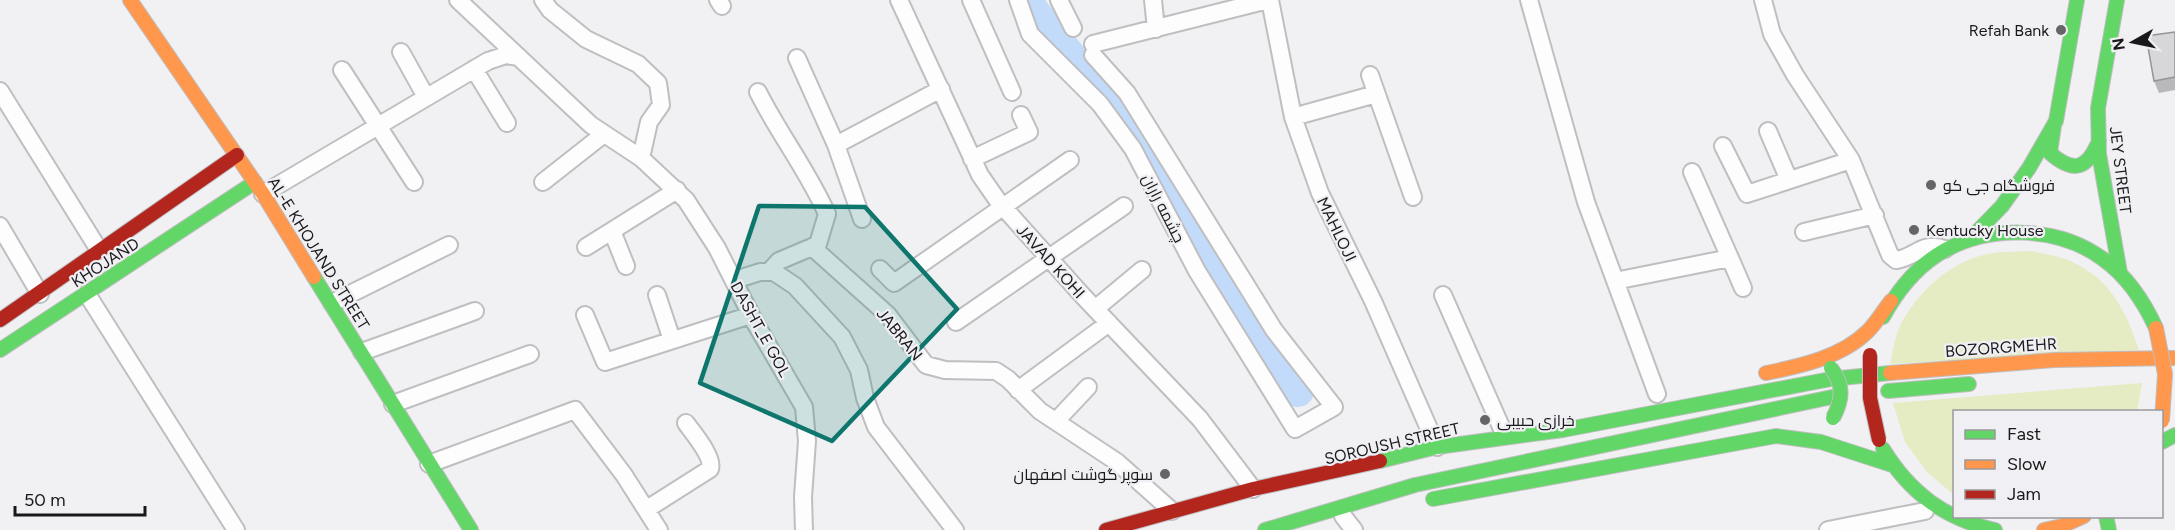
<svg xmlns="http://www.w3.org/2000/svg" width="2175" height="530" font-family="Figtree,Cairo,sans-serif">
  <style>
    .green { fill: #e5ecc3 }
    .lines { fill: none; stroke-linecap: round; stroke-linejoin: round }
    .river { stroke: #c3dbfa; stroke-width: 32 }
    .street-casing { stroke: #bfbec0; stroke-width: 20 }
    .fast-casing { stroke: #bfbec0; stroke-width: 16 }
    .slow-casing { stroke: #bfbec0; stroke-width: 16 }
    .jam-casing { stroke: #bfbec0; stroke-width: 16 }
    .street { stroke: #fdfdfd; stroke-width: 16 }
    .fast { stroke: #63d668; stroke-width: 14 }
    .slow { stroke: #ff974d; stroke-width: 14 }
    .jam { stroke: #b3261e; stroke-width: 14 }
    .fast-bridge-casing { stroke: #bfbec0; stroke-width: 16; stroke-linecap: butt }
    .slow-bridge-casing { stroke: #bfbec0; stroke-width: 16; stroke-linecap: butt }
    .jam-bridge-casing { stroke: #bfbec0; stroke-width: 16; stroke-linecap: butt }
    .fast-bridge { stroke: #63d668; stroke-width: 14 }
    .slow-bridge { stroke: #ff974d; stroke-width: 14 }
    .jam-bridge { stroke: #b3261e; stroke-width: 14 }
    .wall { fill: #b9b8ba }
    .building { fill: #d7d6d8; stroke: #969697; stroke-width: 1.5 }
    .marked { fill: #0f766e; fill-opacity: 0.2; stroke: #0f766e; stroke-width: 4.5; stroke-linejoin: round }
    .poi-dot { fill: #656466; stroke: #f0eff3; stroke-width: 2 }
    .labels { text-anchor: middle; stroke-width: 4.5; stroke-linejoin: round; paint-order: stroke }
    .poi-label { font-size: 16px; fill: #19181a; stroke: #f0eff3; text-anchor: start }
    .street-label { font-size: 16px; fill: #19181a; stroke: #f0eff3 }
  </style>
  <rect width="100%" height="100%" fill="#f1f0f2"/>
  <path class="green" d="M2031,251C2044,254 2060,256 2072,262C2111,280 2126,311 2139,350L1890,364C1893,351 1895,335 1901,324C1919,290 1954,258 1994,253C2006,251 2018,252 2031,251Z
    M2142,383L2137,411L1954,412V495L1927,472L1905,442L1893,403Z"/>
  <g class="lines">
    <path class="river" d="M1030,0V7L1071,57L1105,90L1145,144L1227,287L1298,391"/>
    <defs>
      <path id="street" d="M458,0L591,125L641,158L686,200L717,248L754,321L804,407L807,441L803,497L804,530
        M543,0L550,10L586,39L638,64L658,83L661,105L649,122L641,158
        M718,0L722,6
        M899,0L980,175L998,201L1082,295L1200,419L1253,489
        M971,0L1012,92
        M1018,0L1030,34L1100,104L1133,149L1197,271L1295,429L1334,407L1274,330L1127,93L1093,55
        M1059,0L1073,28
        M1153,0L1156,29
        M1270,0L1293,117L1320,193L1373,301L1437,447
        M1529,0L1586,202L1657,394
        M1763,0L1772,34L1795,75L1851,160L1890,255L1896,260C1916,257 1922,241 1945,249
        M1093,44L1268,0
        M401,52L426,97
        M797,58L836,145L862,219
        M474,69L507,123
        M342,70L414,182
        M1370,75L1413,197
        M0,91L99,250
        M758,92C779,134 808,171 827,214L818,244L812,247L888,315L926,365L945,370L996,371L1008,379L1040,411L1117,462L1172,511
        M1293,117L1376,94
        M1768,131L1789,180
        M836,145L941,89
        M1723,146L1747,194L1851,160
        M972,159L1029,132L1021,115
        M543,182L604,134
        M263,194L488,61L506,55L519,57
        M0,226L40,294
        M612,231L626,266
        M1804,232L1875,215
        M586,247L677,190
        M1730,258L1743,288
        M880,269L894,283L1070,160
        M769,272H774L795,286L842,337L859,370L865,398L876,427L955,530
        M735,280L760,272H769L779,261L812,247
        M1615,281L1730,258L1692,172
        M87,294L236,530
        M657,295L672,340
        M1443,295L1502,429
        M332,303L449,245
        M1095,309L1142,270
        M585,315L605,362L751,315
        M956,322L1124,206
        M362,352L475,311
        M1018,390L1109,323
        M393,404L530,354
        M1056,421L1088,387
        M429,464L575,410L624,475L659,530
        M647,509L710,469C714,457 693,433 686,423
        M1343,516L1354,530
        M1828,530L1925,511"/>
      <path id="fast" d="M2117,0L2098,108L2099,154L2120,273
        M2054,125L2050,153C2074,174 2087,169 2099,141
        M1969,240L2002,206L2029,168L2056,121L2077,0
        M314,277L471,530
        M1883,317C1896,293 1914,270 1937,255C1986,224 2057,225 2103,259C2127,276 2144,302 2156,328
        M0,350L255,182
        M1888,391L1969,384
        M2162,442L2175,435
        M1883,449C1910,493 1945,519 1995,530
        M1380,461L1437,447L1563,430L1831,379L1890,373
        M1433,499L1776,436L1821,442L1892,465
        M2106,516L2109,530
        M1265,530L1415,485L1832,397"/>
      <path id="slow" d="M130,0L263,194L314,277
        M1766,373C1801,366 1842,357 1868,331C1877,322 1883,311 1891,301
        M1890,373L2055,360L2173,358
        M2044,530L2062,526L2084,516"/>
      <path id="jam" d="M0,320L237,155
        M1106,530L1253,489L1380,461"/>
    </defs>
    <use href="#street" class="street-casing"/>
    <use href="#fast" class="fast-casing"/>
    <use href="#slow" class="slow-casing"/>
    <use href="#jam" class="jam-casing"/>
    <use href="#street" class="street"/>
    <use href="#fast" class="fast"/>
    <use href="#slow" class="slow"/>
    <use href="#jam" class="jam"/>
    <defs>
      <path id="fast-bridge" d="M1831,368C1844,385 1843,399 1833,418"/>
      <path id="slow-bridge" d="M2156,328L2165,374L2162,421"/>
      <path id="jam-bridge" d="M1870,355V398L1879,440"/>
    </defs>
    <use href="#fast-bridge" class="fast-bridge-casing"/>
    <use href="#slow-bridge" class="slow-bridge-casing"/>
    <use href="#jam-bridge" class="jam-bridge-casing"/>
    <use href="#fast-bridge" class="fast-bridge"/>
    <use href="#slow-bridge" class="slow-bridge"/>
    <use href="#jam-bridge" class="jam-bridge"/>
  </g>
  <path class="wall" d="M2175,32V90L2159,93L2154,81Z"/>
  <path class="building" d="M2175,32V77L2154,81L2146,36Z"/>
  <path class="marked" d="M759,206L865,207L957,309L832,441L700,383Z"/>
  <g class="poi-dot">
    <circle cx="2061" cy="30" r="6"/>
    <circle cx="1931" cy="185" r="6"/>
    <circle cx="1914" cy="230" r="6"/>
    <circle cx="1485" cy="420" r="6"/>
    <circle cx="1165" cy="474" r="6"/>
  </g>
  <g class="labels">
    <g class="poi-label">
      <text x="2049" y="36" text-anchor="end">Refah Bank</text>
      <text x="1943" y="191">فروشگاه جی کو</text>
      <text x="1926" y="236">Kentucky House</text>
      <text x="1497" y="426">خرازی حبیبی</text>
      <text x="1153" y="480" text-anchor="end">سوپر گوشت اصفهان</text>
    </g>
    <g class="street-label">
      <text transform="translate(2121 170) rotate(83)" y="6">JEY STREET</text>
      <text transform="translate(1164 208) rotate(63)" y="6">چشمه راران</text>
      <text transform="translate(1337 229) rotate(64)" y="6">MAHLOJI</text>
      <text transform="translate(319 253) rotate(58)" y="6">AL-E KHOJAND STREET</text>
      <text transform="translate(1051 261) rotate(48)" y="6">JAVAD KOHI</text>
      <text transform="translate(105 262) rotate(-33)" y="6">KHOJAND</text>
      <text transform="translate(761 329) rotate(61)" y="6">DASHT_E GOL</text>
      <text transform="translate(900 334) rotate(51)" y="6">JABRAN</text>
      <text transform="translate(2001 347) rotate(-4)" y="6">BOZORGMEHR</text>
      <text transform="translate(1392 443) rotate(-13)" y="6">SOROUSH STREET</text>
    </g>
  </g>
  <rect x="1953" y="410" width="210" height="108" fill="#f0eff3" stroke="#9a999c" stroke-width="1.5"/>
  <rect x="1965" y="430" width="30" height="9" fill="#63d668" stroke="#9a999c" stroke-width="1.5"/>
  <text x="2007" y="440" font-size="18" fill="#19181a">Fast</text>
  <rect x="1965" y="460" width="30" height="9" fill="#ff974d" stroke="#9a999c" stroke-width="1.5"/>
  <text x="2007" y="470" font-size="18" fill="#19181a">Slow</text>
  <rect x="1965" y="490" width="30" height="9" fill="#b3261e" stroke="#9a999c" stroke-width="1.5"/>
  <text x="2007" y="500" font-size="18" fill="#19181a">Jam</text>
  <g transform="translate(2133 42) rotate(261)" stroke="#f0eff3" stroke-width="4.5" paint-order="stroke">
  <path d="M0-4.5L10 22L0 15L-10 22Z" fill="#19181a"/>
  <text y="-9" font-size="16" font-weight="bold" text-anchor="middle" fill="#19181a">N</text>
  </g>
  <path d="M15 506v9h130v-9" fill="none" stroke="#19181a" stroke-width="3"/>
  <text x="24" y="506" font-size="18" fill="#19181a" stroke="#f0eff3" stroke-width="4.5" paint-order="stroke">50 m</text>
</svg>
